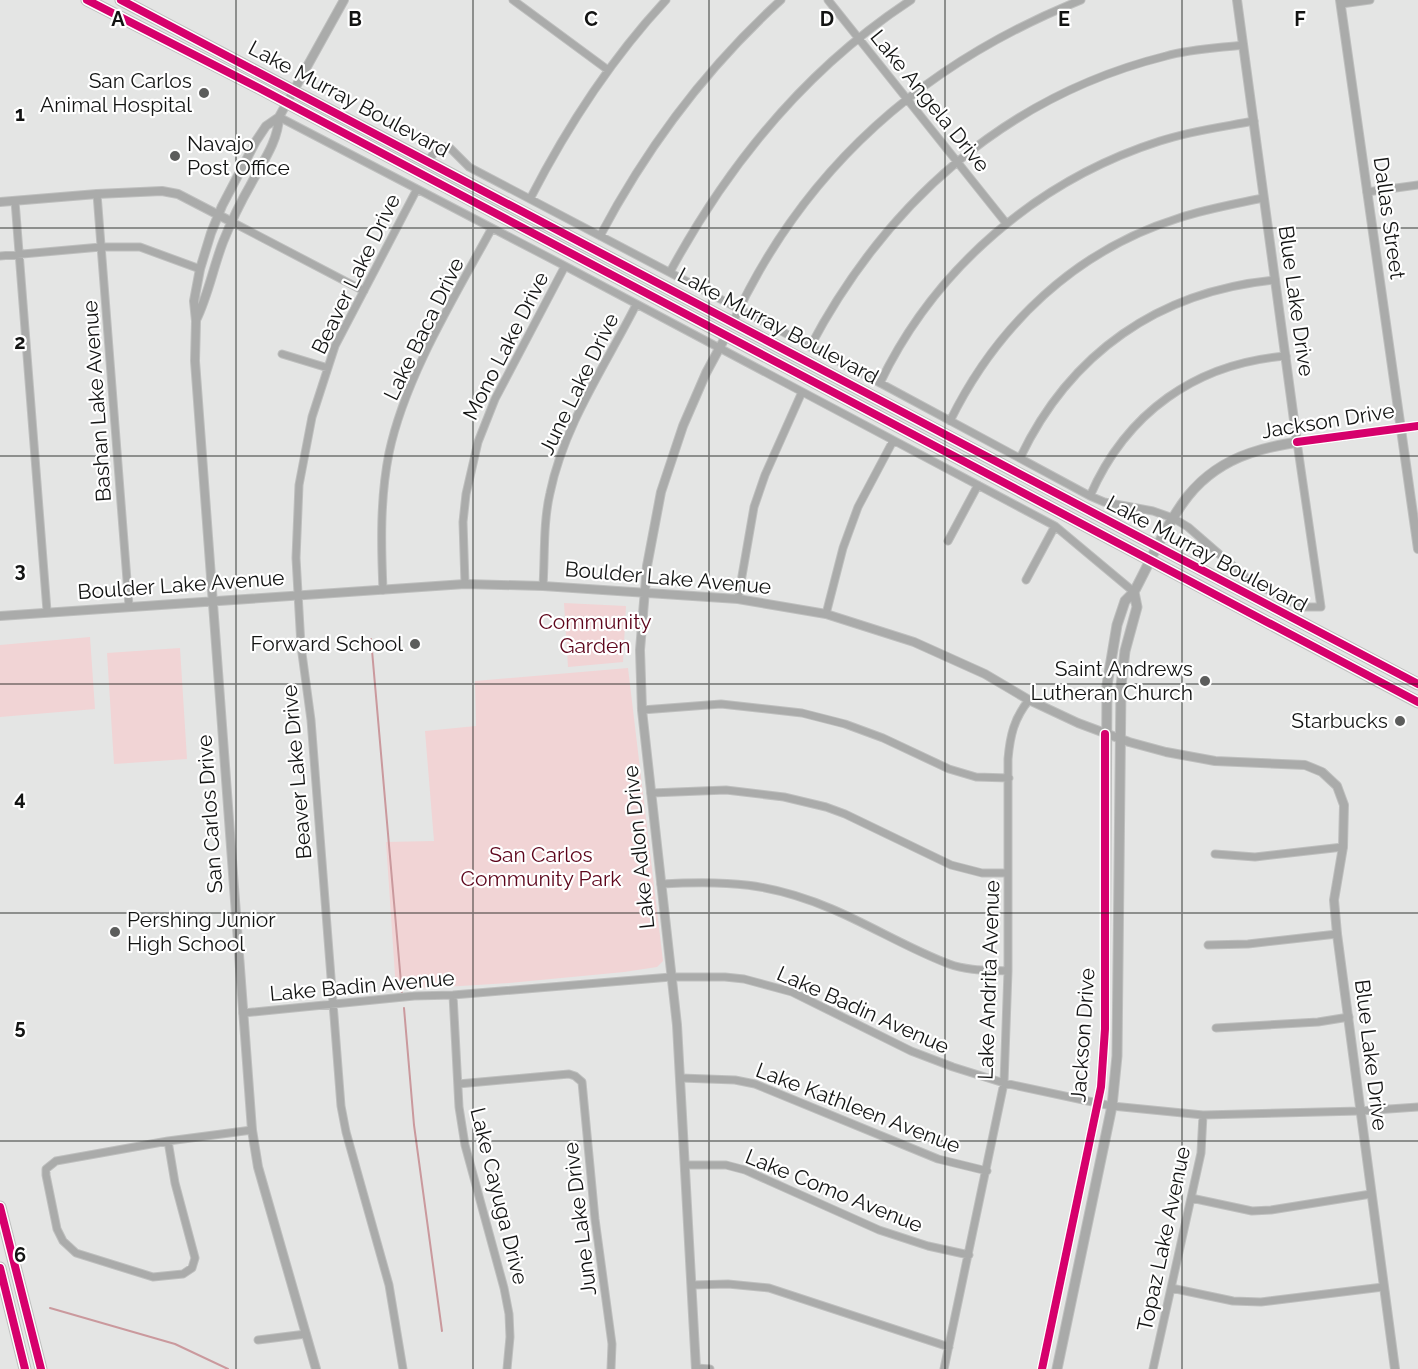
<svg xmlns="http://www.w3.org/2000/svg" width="1418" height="1369" font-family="Raleway,sans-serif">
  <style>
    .green { fill: #f1d4d5 }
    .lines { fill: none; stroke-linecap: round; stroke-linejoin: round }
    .stream { stroke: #ca999d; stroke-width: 2 }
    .minor-casing { stroke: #bebfbe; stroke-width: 9 }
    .tertiary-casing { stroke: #bebfbe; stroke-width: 10 }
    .secondary-casing { stroke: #bebfbe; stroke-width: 11 }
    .primary-casing { stroke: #bebfbe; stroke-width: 13 }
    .minor { stroke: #aaabaa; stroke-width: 7 }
    .tertiary { stroke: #aaabaa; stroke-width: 8 }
    .secondary { stroke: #a9aaa9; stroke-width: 9 }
    .primary { stroke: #a3a4a3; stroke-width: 10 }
    .cycleway-casing { stroke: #fff; stroke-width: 11 }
    .cycleway { stroke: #d6006c; stroke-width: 8 }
    .grid { fill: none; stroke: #131413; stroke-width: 1.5; stroke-opacity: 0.55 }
    .poi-dot { fill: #5c5d5c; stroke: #fff; stroke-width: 2 }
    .labels { text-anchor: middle; stroke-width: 4.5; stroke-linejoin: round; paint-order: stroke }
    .poi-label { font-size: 21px; fill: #131413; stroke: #fff; text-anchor: end }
    .street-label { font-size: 21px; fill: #131413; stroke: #fff }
    .park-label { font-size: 21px; fill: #5d051b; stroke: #fff }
    .grid-label { font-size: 20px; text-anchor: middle; font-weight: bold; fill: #131413; stroke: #fff; stroke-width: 4.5; stroke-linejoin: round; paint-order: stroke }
  </style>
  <rect width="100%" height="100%" fill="#e4e5e4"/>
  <path class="green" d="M564,603L626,606L623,662L568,667Z
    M90,637L95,709L0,717V645Z
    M180,648L187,759L114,764L107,653Z
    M628,668L663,961L657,967L624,972L509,983L396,990L386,842L434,841L425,731L476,726L475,681Z"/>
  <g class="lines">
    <path class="stream" d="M371,639L402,994
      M404,1008L414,1125L442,1331
      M50,1308L175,1344L228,1369"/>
    <defs>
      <path id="minor" d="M513,0L608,70
        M828,0L1006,223
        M1341,4L1370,0
        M279,117L565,266L1055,526L1134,592
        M427,161L440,147H449L469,167L880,383L1090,496L1104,502L1153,511L1173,518L1188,527L1249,580L1301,607H1321L1297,442
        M1367,192L1418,185
        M97,194L129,606
        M530,199C567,127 611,59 666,0
        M15,201L47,611
        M232,222L364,291
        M600,236C647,147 706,68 781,0
        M0,256L101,247H140L200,269
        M670,272C728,165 807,68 911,0
        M733,322C804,168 924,63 1081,0
        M810,347C886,203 1006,96 1166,56C1191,49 1218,48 1243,45
        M282,354L328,368
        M880,383C935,268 1038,180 1160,141C1190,131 1222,127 1254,121
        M950,421C997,325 1076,250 1179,218C1206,209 1235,204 1263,198
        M1020,458C1070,353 1159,291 1275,280
        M1090,496C1126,413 1196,363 1286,356
        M948,541L978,485
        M1026,580L1055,526
        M465,584L463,522L466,494L478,442L495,399L565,266
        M543,586C545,555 543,523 550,493C564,425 605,366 636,305
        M383,590C381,544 380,498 389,453C405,377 455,296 492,228
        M738,599L754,507L765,475L802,392
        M826,614L843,548L858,507L893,441
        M642,710L721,704L802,713L845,724L883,738L949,769L976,777L1009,778
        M651,793L726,790L784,797L826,807L845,814L951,865L982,873H1008
        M1215,854L1255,857L1343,847
        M661,884C727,880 771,883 832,909C872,926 909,949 949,964C968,971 989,970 1008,971
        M1208,945L1248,944L1337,934
        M453,995L459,1107L465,1145L504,1288L509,1314L510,1337L507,1369
        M243,1013L414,996L453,995L671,977H725L744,979L792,992L911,1051L953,1067L1004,1083L1088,1101L1112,1106L1203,1115L1360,1111L1418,1107
        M1216,1028L1318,1022L1349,1017
        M681,1078L735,1080L755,1084L938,1159L987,1171
        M458,1084L569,1074L575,1076L582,1082L595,1219L612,1344L611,1369
        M168,1141L175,1183L195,1258L192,1268L183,1274L153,1277L76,1253L63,1241L57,1229L46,1175V1169L56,1161L168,1141L252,1130
        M686,1165H726L745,1170L879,1230L928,1246L969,1255
        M1191,1198L1252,1211L1271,1210L1371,1194
        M692,1285L728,1284L769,1288L949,1347
        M1171,1288L1233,1301L1261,1302L1383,1287
        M258,1340L306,1334
        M696,1368L710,1369
        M403,1369L389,1285L346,1132L341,1106L311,720L301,646L296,558L299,485L312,417L335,346L417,189
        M944,1369L1004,1083L1008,971V759C1010,736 1014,718 1029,700
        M1153,1369L1201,1153L1203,1115"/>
      <path id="tertiary" d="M1237,0L1297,442
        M1340,0L1418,549
        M279,117L266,126L256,141L222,206L211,233L200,269L194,301L196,321L195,361L252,1130L258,1167L316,1369
        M0,202L97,194L162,191L178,194L232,222
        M196,320C208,296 213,268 223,242C231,222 240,203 251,184C262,163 278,142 279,117L344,0
        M0,616L465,584L543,586L738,599L826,614L914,642L985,674L1029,700L1078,723L1129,742L1166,752L1215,761L1305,765L1322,772L1337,786L1344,805L1343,847L1334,900L1337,934L1395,1369
        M696,1369L677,1025L642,710L640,650L647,566L661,492L683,426L706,373L726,336"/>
      <path id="secondary" d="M1042,1369L1101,1087L1105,1029L1107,685L1117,625L1125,601L1134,592C1151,560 1166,524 1188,496C1224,451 1274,445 1327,438C1357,434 1388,430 1418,426
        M1057,1369L1112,1106L1117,1056L1121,686L1125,651L1137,607L1134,592"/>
      <path id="primary" d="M87,0L259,88L1418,702
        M121,0L1418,684
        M0,1207L41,1369
        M0,1268L25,1369"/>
    </defs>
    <use href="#minor" class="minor-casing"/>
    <use href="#tertiary" class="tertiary-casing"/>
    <use href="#secondary" class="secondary-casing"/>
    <use href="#primary" class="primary-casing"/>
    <use href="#minor" class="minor"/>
    <use href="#tertiary" class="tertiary"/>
    <use href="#secondary" class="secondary"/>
    <use href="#primary" class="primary"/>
    <defs>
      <path id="cycleway" d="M87,0L259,88L1418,702
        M121,0L1418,684
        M1297,442L1418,426
        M0,1207L41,1369
        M0,1268L25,1369
        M1042,1369L1101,1087L1105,1029V734"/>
    </defs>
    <use href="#cycleway" class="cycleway-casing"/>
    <use href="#cycleway" class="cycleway"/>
  </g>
  <path class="grid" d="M236,0V1369M473,0V1369M709,0V1369M945,0V1369M1182,0V1369M0,228H1418M0,456H1418M0,684H1418M0,913H1418M0,1141H1418"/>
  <g class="poi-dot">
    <circle cx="204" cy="93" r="6"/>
    <circle cx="175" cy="156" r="6"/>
    <circle cx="415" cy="644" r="6"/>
    <circle cx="1205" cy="681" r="6"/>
    <circle cx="1400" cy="721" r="6"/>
    <circle cx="115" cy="932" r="6"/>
  </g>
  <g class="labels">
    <g class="poi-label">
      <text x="192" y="88">San Carlos<tspan x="192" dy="24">Animal Hospital</tspan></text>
      <text x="187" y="151" text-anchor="start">Navajo<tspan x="187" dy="24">Post Office</tspan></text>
      <text x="403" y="651">Forward School</text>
      <text x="1193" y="676">Saint Andrews<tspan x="1193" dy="24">Lutheran Church</tspan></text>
      <text x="1388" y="728">Starbucks</text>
      <text x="127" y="927" text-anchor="start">Pershing Junior<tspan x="127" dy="24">High School</tspan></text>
    </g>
    <g class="street-label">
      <text transform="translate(349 99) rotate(28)" y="7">Lake Murray Boulevard</text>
      <text transform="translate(930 101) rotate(51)" y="7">Lake Angela Drive</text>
      <text transform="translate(1389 218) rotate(82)" y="7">Dallas Street</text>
      <text transform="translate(356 274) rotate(-64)" y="7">Beaver Lake Drive</text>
      <text transform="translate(1296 301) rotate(82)" y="7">Blue Lake Drive</text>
      <text transform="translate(778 326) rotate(28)" y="7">Lake Murray Boulevard</text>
      <text transform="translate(424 329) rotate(-64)" y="7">Lake Baca Drive</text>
      <text transform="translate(506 346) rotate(-63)" y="7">Mono Lake Drive</text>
      <text transform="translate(579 384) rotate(-64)" y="7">June Lake Drive</text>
      <text transform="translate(97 401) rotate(-94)" y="7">Bashan Lake Avenue</text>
      <text transform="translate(1328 421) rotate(-9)" y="7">Jackson Drive</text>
      <text transform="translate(1207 554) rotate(28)" y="7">Lake Murray Boulevard</text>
      <text transform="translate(668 578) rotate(5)" y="7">Boulder Lake Avenue</text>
      <text transform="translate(181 585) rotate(-4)" y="7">Boulder Lake Avenue</text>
      <text transform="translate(297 772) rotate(-95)" y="7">Beaver Lake Drive</text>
      <text transform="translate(210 814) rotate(-94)" y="7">San Carlos Drive</text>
      <text transform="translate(639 847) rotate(-96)" y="7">Lake Adlon Drive</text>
      <text transform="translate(989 980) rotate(-88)" y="7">Lake Andrita Avenue</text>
      <text transform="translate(362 986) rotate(-5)" y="7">Lake Badin Avenue</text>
      <text transform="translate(863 1010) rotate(24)" y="7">Lake Badin Avenue</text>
      <text transform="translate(1083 1035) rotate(-86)" y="7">Jackson Drive</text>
      <text transform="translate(1371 1055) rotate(83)" y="7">Blue Lake Drive</text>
      <text transform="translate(858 1108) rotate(21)" y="7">Lake Kathleen Avenue</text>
      <text transform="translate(834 1191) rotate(22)" y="7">Lake Como Avenue</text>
      <text transform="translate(499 1196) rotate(76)" y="7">Lake Cayuga Drive</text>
      <text transform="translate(580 1219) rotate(-97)" y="7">June Lake Drive</text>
      <text transform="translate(1164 1239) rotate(-78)" y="7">Topaz Lake Avenue</text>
    </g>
    <g class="park-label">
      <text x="595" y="629">Community<tspan x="595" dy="24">Garden</tspan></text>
      <text x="541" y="862">San Carlos<tspan x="541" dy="24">Community Park</tspan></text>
    </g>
  </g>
  <g class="grid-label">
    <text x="118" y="26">A</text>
    <text x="355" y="26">B</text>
    <text x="591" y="26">C</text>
    <text x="827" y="26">D</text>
    <text x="1064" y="26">E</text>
    <text x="1300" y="26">F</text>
    <text x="20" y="121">1</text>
    <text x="20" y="349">2</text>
    <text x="20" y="577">3</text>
    <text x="20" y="805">4</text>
    <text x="20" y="1034">5</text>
    <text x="20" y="1262">6</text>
  </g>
</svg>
